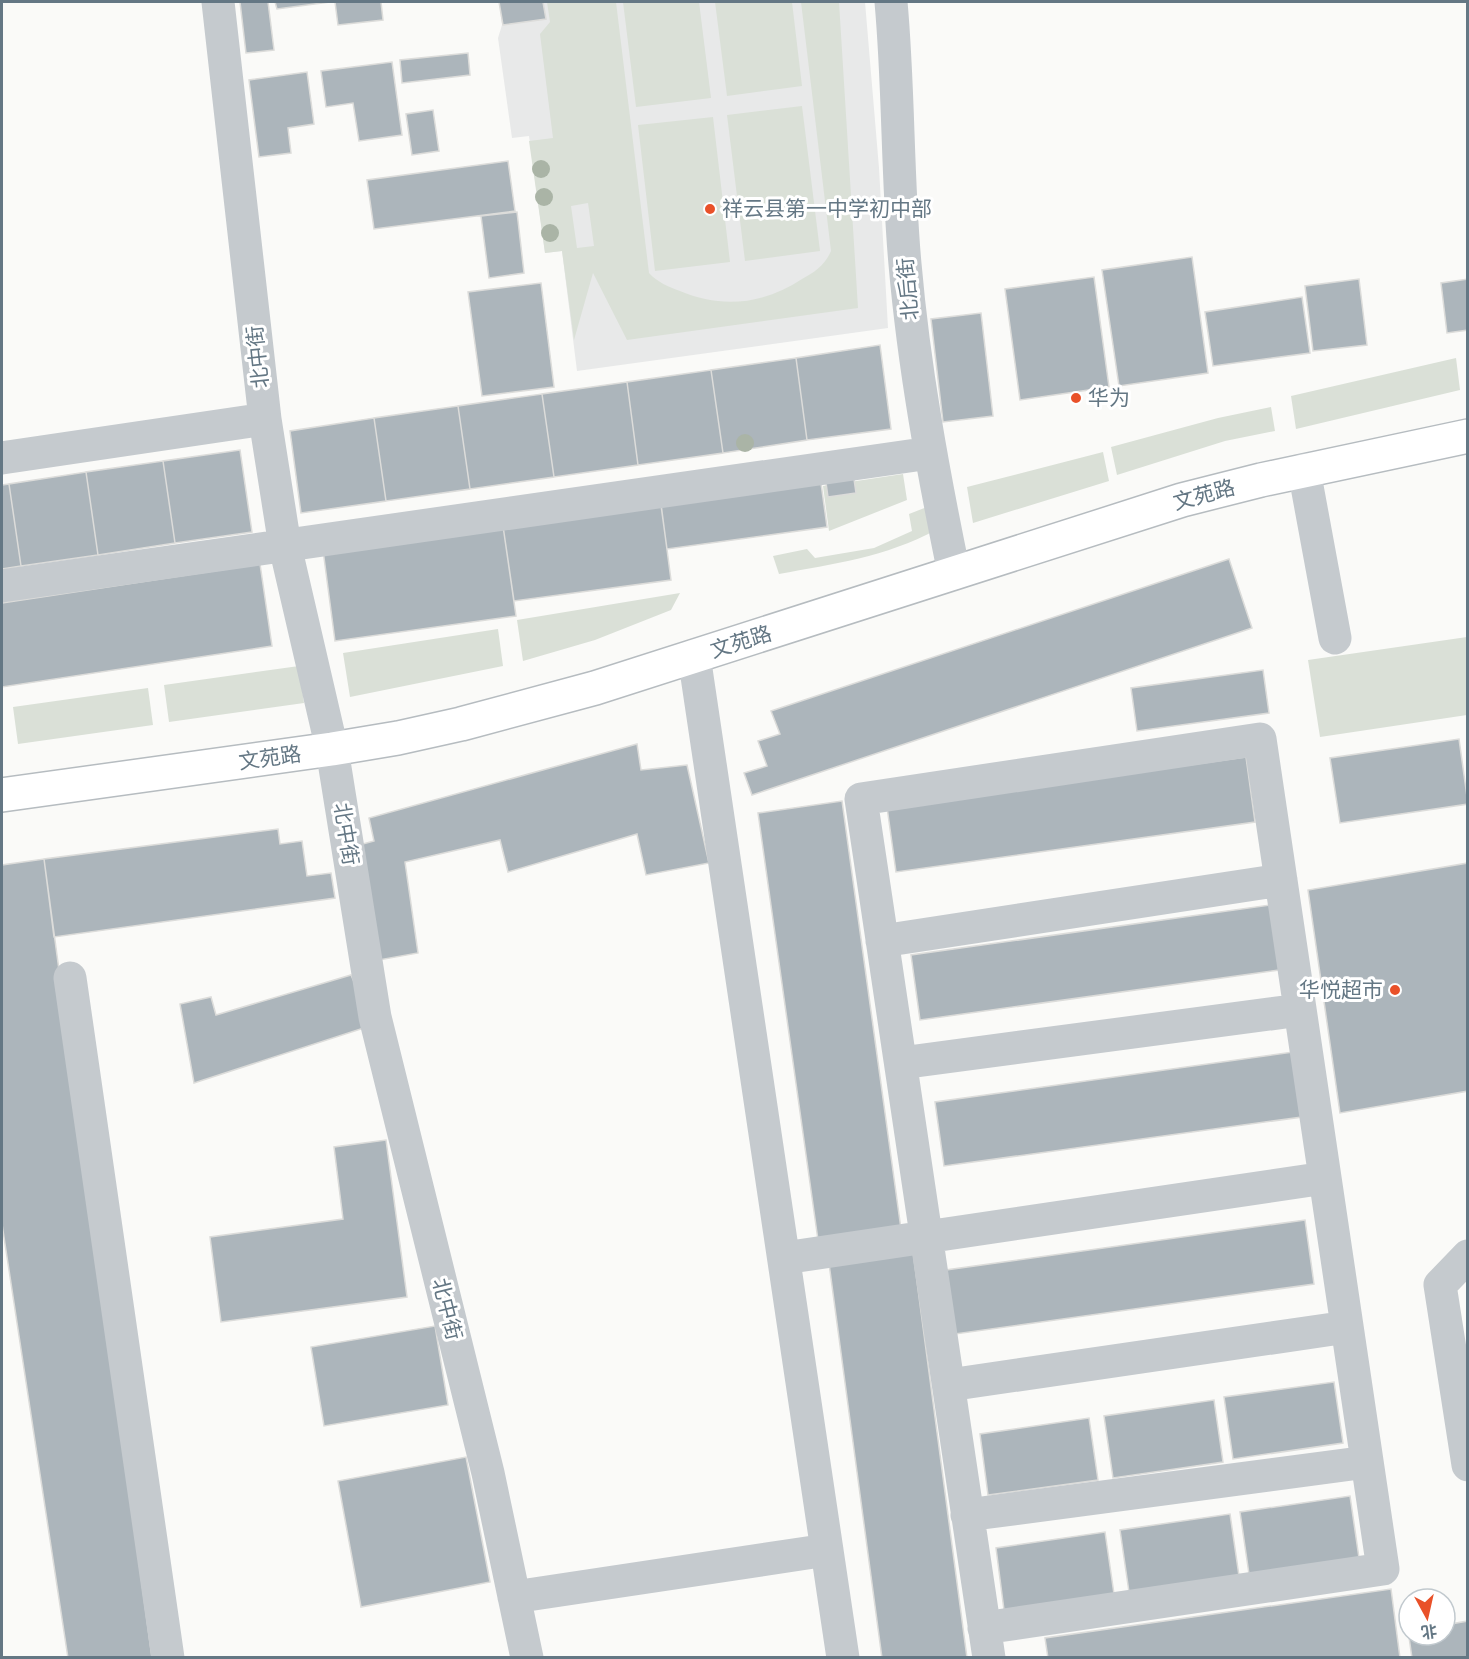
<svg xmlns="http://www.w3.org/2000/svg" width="1469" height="1659" font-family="Poppins,'Noto Sans SC',sans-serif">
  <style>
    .built { fill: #e8e9e9 }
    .green { fill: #dae0d7; fill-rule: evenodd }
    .building { fill: #acb5bb; stroke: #dcdcda; stroke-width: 1.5 }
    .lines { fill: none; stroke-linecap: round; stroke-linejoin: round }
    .major-casing { stroke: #b6bcc0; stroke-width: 36 }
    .minor { stroke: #c5cace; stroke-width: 33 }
    .major { stroke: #fff; stroke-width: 33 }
    .tree { fill: #aab4a6 }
    .poi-dot { fill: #e95129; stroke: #fff; stroke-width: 2 }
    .labels { text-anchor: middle; stroke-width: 6; stroke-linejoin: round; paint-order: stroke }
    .poi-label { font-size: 21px; fill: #647784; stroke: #fff; text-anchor: start }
    .street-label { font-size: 21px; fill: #647784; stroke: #fff }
  </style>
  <rect width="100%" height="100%" fill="#fafaf8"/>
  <path class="built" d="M499,2H865L879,168L888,328L577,371L562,251L545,253L529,136L512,138L498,38L502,25Z"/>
  <path class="green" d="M547,2H616L649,273C657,282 669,287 680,291C722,309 764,304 802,279C815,272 825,265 831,251L801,2H839L858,308L627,340L593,273L574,340L562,251L545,253L529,141L553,138L540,34L550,22ZM588,203L594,246L577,248L571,206Z
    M623,2H699L711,98L636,107Z
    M715,2H792L802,86L727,96Z
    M802,106L820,251L745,261L727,115Z
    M713,117L730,262L655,271L638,125Z
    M1456,358L1460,390L1296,429L1291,396Z
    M1271,407L1275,431L1225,441L1117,475L1111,447L1218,418Z
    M1103,452L1109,481L973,523L967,487Z
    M903,474L907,500L829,531L823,486Z
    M932,505L936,530C886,557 833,564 779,574L773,556L807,549L815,558L874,548L912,531L909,514Z
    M680,593L671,610L595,640L523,661L517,620Z
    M498,629L503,666L350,697L343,653Z
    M1467,637V715L1320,737L1308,660Z
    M299,666L304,703L169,722L164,685Z
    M148,688L153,725L18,744L13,707Z"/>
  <path class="building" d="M240,2H268L274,50L246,53Z
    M275,2H330L277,9Z
    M335,2H381L383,20L338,25Z
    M499,2H543L546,19L503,25Z
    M468,53L470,75L402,83L400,60Z
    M392,62L402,135L359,141L353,103L326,107L321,71Z
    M307,72L314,124L288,128L291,153L259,157L249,80Z
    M433,110L439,151L412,155L406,114Z
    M508,161L515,211L374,229L367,180Z
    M517,212L524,273L489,278L481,216Z
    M1192,257L1208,373L1119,386L1102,270Z
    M1094,277L1109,387L1020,400L1005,289Z
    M1359,279L1367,345L1313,351L1305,286Z
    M1468,279V330L1447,333L1441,283Z
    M541,283L554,387L482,396L468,292Z
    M1302,297L1310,353L1213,366L1205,312Z
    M981,313L993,416L943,422L931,319Z
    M880,345L891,429L807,440L796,358Z
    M796,358L807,440L723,453L711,370Z
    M711,370L723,453L638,465L627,382Z
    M627,382L638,465L554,477L542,394Z
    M542,394L554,477L470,489L458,406Z
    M458,406L470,489L386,501L374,418Z
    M374,418L386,501L301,513L290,431Z
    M240,450L252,532L175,543L163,461Z
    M163,461L175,543L98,555L86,472Z
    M86,472L98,555L21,566L9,484Z
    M853,472L856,493L828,497L825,476Z
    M820,476L827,527L667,549L660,498Z
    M9,484L21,566L2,569V485Z
    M661,504L671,580L514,601L503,526Z
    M503,526L516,616L335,641L323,550Z
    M1229,559L1252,628L752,795L744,773L767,766L758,741L780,734L771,711Z
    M260,564L272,646L2,687V603Z
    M1263,670L1269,713L1137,731L1131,688Z
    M1459,739L1468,804L1340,823L1330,758Z
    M637,744L641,770L687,765L709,863L646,875L637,834L508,872L500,840L405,862L418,953L379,960L359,845L374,841L369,818Z
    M1246,757L1255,822L896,872L887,807Z
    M842,801L901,1229L818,1240L758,813Z
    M278,829L280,844L302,841L307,876L331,873L335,898L54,937L44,859Z
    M44,859L152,1658H68L2,1224V865Z
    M1468,863V1091L1340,1113L1308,890Z
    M1270,905L1279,970L920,1020L911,955Z
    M351,975L373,1025L194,1083L180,1004L211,997L216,1015Z
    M1293,1052L1302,1117L944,1166L935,1102Z
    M386,1140L407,1297L221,1322L210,1237L343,1219L334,1147Z
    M1305,1220L1314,1284L955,1334L946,1270Z
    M912,1244L967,1658H882L828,1256Z
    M435,1326L448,1405L324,1426L311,1347Z
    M1334,1382L1343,1443L1233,1459L1224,1397Z
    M1214,1400L1223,1462L1113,1478L1104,1416Z
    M1089,1418L1098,1480L988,1495L980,1434Z
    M466,1457L490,1582L361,1607L338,1481Z
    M1350,1496L1359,1558L1249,1574L1240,1512Z
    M1230,1514L1239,1576L1129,1592L1120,1530Z
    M1105,1532L1114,1594L1004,1610L996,1548Z
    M1391,1589L1400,1658H1048L1045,1638Z
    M1468,1621V1657L1412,1658L1408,1630L1409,1635H1445V1625Z"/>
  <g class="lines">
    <defs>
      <path id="major" d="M2,795L332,749L398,738L461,724L595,688L1182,500L1261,480L1468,436"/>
    </defs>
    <use href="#major" class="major-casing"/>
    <path class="minor" d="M218,2L265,419L285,546L332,749L375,1017L488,1473L527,1658
      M891,2C899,89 897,177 905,264C914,368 933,471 954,573
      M2,458L265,419
      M1304,470L1335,638
      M2,586L930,453
      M694,656L843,1658
      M882,941L1281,880
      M70,978L168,1658
      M901,1063L1300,1010
      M1468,1256L1440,1285L1468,1465
      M784,1258L1325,1178
      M949,1385L1347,1327
      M967,1515L1367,1462
      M514,1597L827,1550
      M984,1628L1383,1569L1260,739L861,799C904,1085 946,1371 989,1658"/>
    <use href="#major" class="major"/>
  </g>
  <g class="tree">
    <circle cx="541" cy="169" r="9"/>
    <circle cx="544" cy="197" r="9"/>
    <circle cx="550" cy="233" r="9"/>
    <circle cx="745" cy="443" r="9"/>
  </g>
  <g class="poi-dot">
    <circle cx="710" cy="209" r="6"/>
    <circle cx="1076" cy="398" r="6"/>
    <circle cx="1395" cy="990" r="6"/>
  </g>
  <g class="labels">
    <g class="poi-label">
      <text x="722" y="216">祥云县第一中学初中部</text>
      <text x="1088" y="405">华为</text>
      <text x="1383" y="997" text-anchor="end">华悦超市</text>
    </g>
    <g class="street-label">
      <text transform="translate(908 289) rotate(-95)" y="7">北后街</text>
      <text transform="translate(258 357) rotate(-96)" y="7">北中街</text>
      <text transform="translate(1204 495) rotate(-15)" y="7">文苑路</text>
      <text transform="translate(741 642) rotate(-17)" y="7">文苑路</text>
      <text transform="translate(270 758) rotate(-8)" y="7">文苑路</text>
      <text transform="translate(346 834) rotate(81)" y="7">北中街</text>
      <text transform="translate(447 1309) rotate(76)" y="7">北中街</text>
    </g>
  </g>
  <rect width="1469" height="1659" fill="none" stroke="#647784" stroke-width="6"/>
  <g transform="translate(1427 1617) rotate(172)"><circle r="28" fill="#ffffff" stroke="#c1c9ce" stroke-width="1.5"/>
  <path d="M0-4.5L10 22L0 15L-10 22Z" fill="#e95129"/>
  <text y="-9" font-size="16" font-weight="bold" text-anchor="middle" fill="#647784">北</text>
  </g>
</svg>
